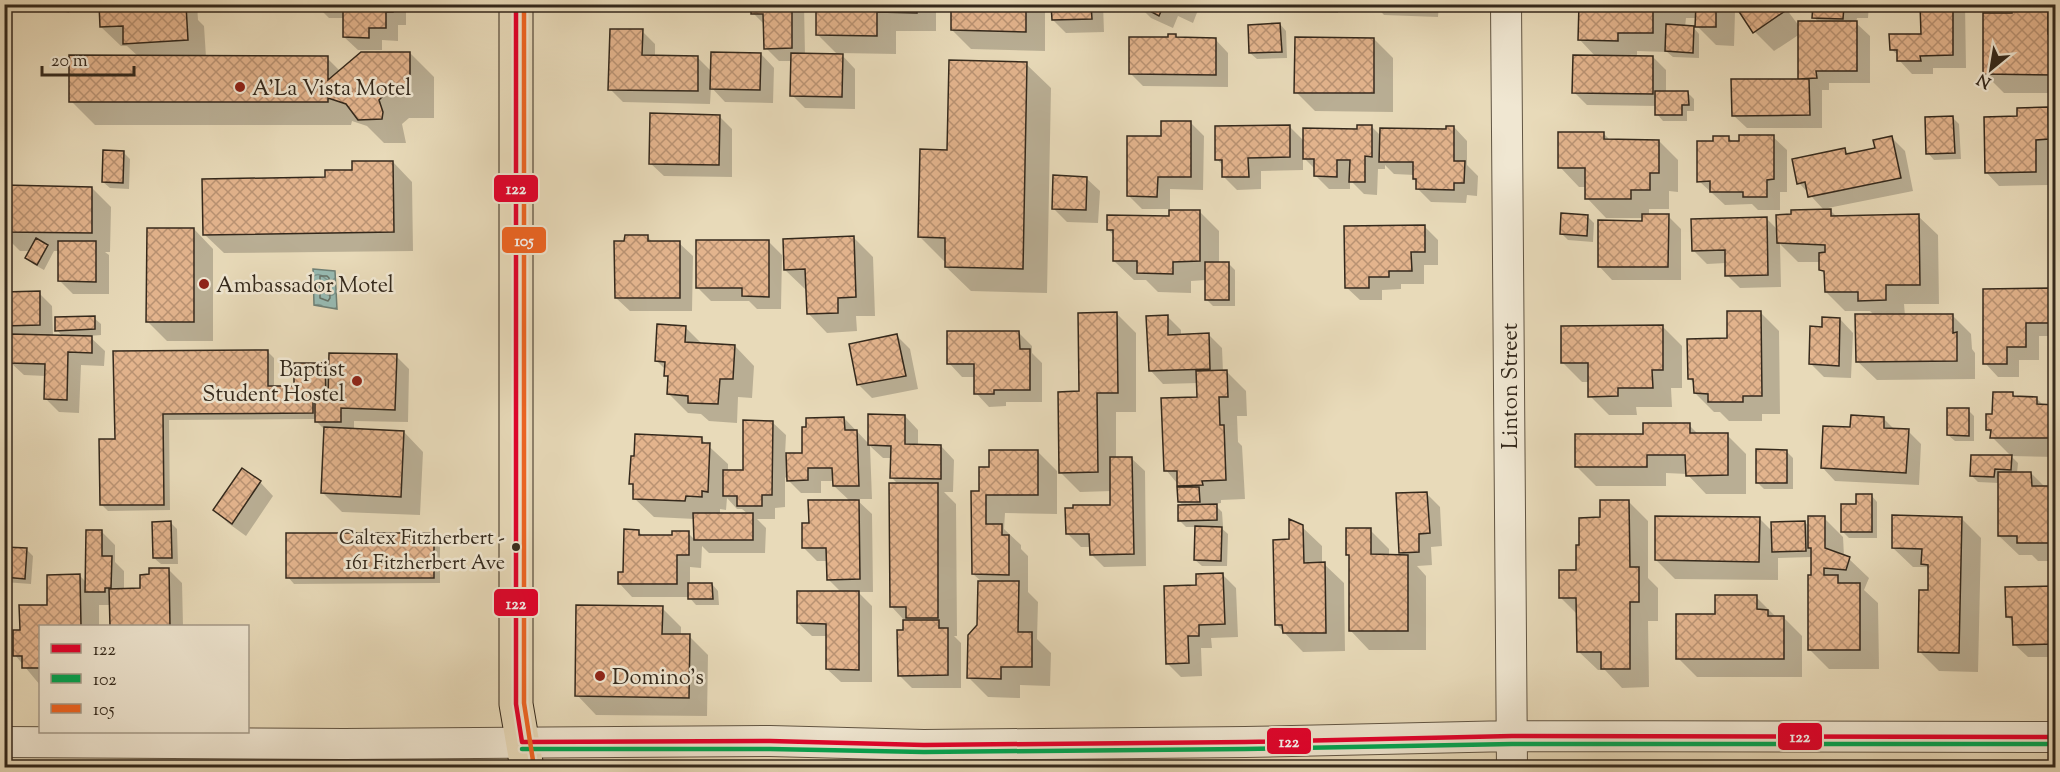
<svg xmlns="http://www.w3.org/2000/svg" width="2060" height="772" font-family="'Sorts Mill Goudy',serif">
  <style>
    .water { fill: url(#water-waves); stroke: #6f8076; stroke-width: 1.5 }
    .shadow { fill: #0003; fill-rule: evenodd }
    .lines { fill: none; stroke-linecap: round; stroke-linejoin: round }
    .shore { stroke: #667267; stroke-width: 1.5 }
    .building { fill: url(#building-cross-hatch); stroke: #34291c; stroke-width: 1.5 }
    .minor-casing { stroke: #615543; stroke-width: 32 }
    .major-casing { stroke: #34291c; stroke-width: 35 }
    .minor { stroke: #f0e7d2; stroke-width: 30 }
    .major { stroke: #e8dab9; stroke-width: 33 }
    .bus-1-casing { stroke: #f0e7d2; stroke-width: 9 }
    .bus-2-casing { stroke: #f0e7d2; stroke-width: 9 }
    .bus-3-casing { stroke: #f0e7d2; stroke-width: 9 }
    .bus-1 { stroke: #e4002b; stroke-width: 4.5 }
    .bus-2 { stroke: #00a651; stroke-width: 4.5 }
    .bus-3 { stroke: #f26522; stroke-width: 4.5 }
    .poi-dot { fill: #8f2418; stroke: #f0e7d2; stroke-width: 2 }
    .bus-dot { fill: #34291c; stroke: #f0e7d2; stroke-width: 2 }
    .labels { text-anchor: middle; stroke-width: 5; stroke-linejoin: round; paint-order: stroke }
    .bus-label { font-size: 20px; fill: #34291c; stroke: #f0e7d2; text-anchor: end }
    .poi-label { font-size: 22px; fill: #34291c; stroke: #f0e7d2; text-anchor: start }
    .street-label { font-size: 22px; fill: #34291c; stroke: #f0e7d2 }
    .line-badge { stroke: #f0e7d2; stroke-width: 2 }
    .badge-label { font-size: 16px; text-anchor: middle; font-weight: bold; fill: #fff }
  </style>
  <defs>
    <pattern id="water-waves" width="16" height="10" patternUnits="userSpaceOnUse" patternTransform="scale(1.5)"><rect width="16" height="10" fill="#97bab2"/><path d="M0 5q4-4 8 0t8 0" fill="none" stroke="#7c9790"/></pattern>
    <pattern id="building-cross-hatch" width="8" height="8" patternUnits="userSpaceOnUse" patternTransform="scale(1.5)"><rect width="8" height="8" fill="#e3b48d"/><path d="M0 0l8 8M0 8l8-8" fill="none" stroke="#b99272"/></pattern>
  </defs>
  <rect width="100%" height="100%" fill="#e8dab9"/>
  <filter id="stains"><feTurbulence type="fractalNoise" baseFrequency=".00333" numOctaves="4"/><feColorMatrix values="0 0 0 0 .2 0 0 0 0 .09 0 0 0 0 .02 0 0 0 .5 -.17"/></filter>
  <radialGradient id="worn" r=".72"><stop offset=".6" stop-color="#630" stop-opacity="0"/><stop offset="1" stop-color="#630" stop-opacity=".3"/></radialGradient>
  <path class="water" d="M313,269L335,271L337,309L314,305Z"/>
  <path class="shadow" d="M36,4H71L69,13Z
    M71,4H85L84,8Z
    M100,4H197L198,20L204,26L206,57L327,58L340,71L410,53L434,77V118H409L402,124L406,143H384L367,126L352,121L351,125H95L71,101L139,57L127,46H121L101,27Z
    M315,4H406V25H398V41L382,40V50H358L344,37L345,18H329Z
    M753,4H804L805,55L839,56L817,34L818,4H936V31H896V54L840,53L855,69V109L805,108L792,95L793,61H779L766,48L765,25L753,13Z
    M953,4H1045V51L971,49L952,30Z
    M1053,4H1103L1104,32L1066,33L1053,20Z
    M1196,4L1195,7L1198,10L1193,23L1178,16L1173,28L1151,18L1138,5Z
    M1283,4H1338V13L1291,12Z
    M1374,4H1439L1438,17L1384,15Z
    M1580,4H1727L1735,12L1734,46L1716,45L1697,26V18H1686L1685,27H1693L1699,34V58L1673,57L1667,52L1637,51V57H1653L1666,70V93H1688L1694,99V111H1687V121H1663L1657,114V106L1587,105L1574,92L1596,57L1580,40Z
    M1736,4H1785L1784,6L1799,26L1819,23L1814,17V4H1869L1868,18H1857L1856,23L1870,36V83H1829V90H1822V128H1747L1733,115L1800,80V34L1774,51L1755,32Z
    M1922,4H1965L1966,68H1933V74H1912L1899,60V56L1891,49L1922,36Z
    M2048,10L2056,18V93H2004L1984,73L2013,15Z
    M1280,24L1286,31L1287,58L1257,59L1250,53Z
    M642,31L655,44V56L697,57L712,72L761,54L774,68L773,103L725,102L711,87L710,104L623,102L610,89Z
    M1175,35L1179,39H1215L1228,53V87L1143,86L1130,73Z
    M1374,39L1393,58V112L1315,111L1296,92Z
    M1026,64L1051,88L1047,293L971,291L946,267V261H944L920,237L948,152Z
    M2048,109L2056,116V152H2048L2049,185L1999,186L1986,172Z
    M719,116L732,129V177L664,176L650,163Z
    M1953,118L1959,124L1961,159L1934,160L1928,153Z
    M1190,122L1204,136L1203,190L1170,189V209H1142L1128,195L1162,138Z
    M1289,126L1304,141L1372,127L1381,136L1447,131L1454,127L1467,141V165L1478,176L1477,196L1467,195L1466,203L1431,202L1418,189V182L1415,179V175L1394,174L1385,165V169H1378L1377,195L1364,194L1350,180V189H1329L1316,176V170L1303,157V170L1261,171V189L1237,190L1224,177V167L1217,159Z
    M1603,133L1611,141H1659L1678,160V192L1669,191V209H1649V215L1668,216L1681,229V280H1612L1599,266L1644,222V218H1606L1587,198V187H1579L1560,167Z
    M1728,137L1734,143L1773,137L1787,150V192H1780V210H1758L1752,204L1725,205L1699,181L1714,143Z
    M1892,138L1905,151L1913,191L1823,209L1799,183L1845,150L1849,155L1877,149Z
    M124,153L130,159L129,189L110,188L103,182Z
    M393,162L412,182L413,251L224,253L204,234L327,179Z
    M1086,178L1100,191L1098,223L1067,222L1053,208Z
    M4,187L92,188L111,207L110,252H105L109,255V294H73L60,281V251H54L44,270L33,264L27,258L31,251H20L4,235Z
    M1831,211L1837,217L1918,216L1938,235L1939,304H1904L1905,316L1952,315L1971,334L1972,349L1975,353V379L1877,380L1857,361L1875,316L1870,311H1845L1826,292V275L1820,270V262H1798L1780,244L1781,287L1740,288L1727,275L1726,263L1707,264L1693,250L1766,218L1778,230Z
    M1200,212L1219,231V264H1229L1235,270V306H1213L1206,299V280L1191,281V293L1158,292L1146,280H1134L1114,261V236L1108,229Z
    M1587,216L1594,223L1593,242L1568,240L1562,234Z
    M1424,226L1438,240V265H1424V284H1401V289L1382,290V300H1360L1346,287Z
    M194,229L213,249V341H167L148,322Z
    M647,236L653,243H679L693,256L692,311H630L616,298Z
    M854,238L873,257L875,316H856L857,331L827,333L808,313L807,289H805L785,270Z
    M768,241L782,255L781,309H757L749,301H711L698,288Z
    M2049,290L2056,297V336H2039V360H2019V377H1998L1985,363Z
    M4,293H39L52,306L53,336L63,337L57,330L94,318L101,324V335L89,336L105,351L104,366L81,365L79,413L59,412L46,399V376L24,375L10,362L11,338L4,331Z
    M1760,312L1779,331L1780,414H1762V421H1729L1720,412H1714L1695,393V384L1689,378L1729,339Z
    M1117,314L1136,333V412H1116V458H1131L1145,471L1146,566L1104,567L1091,554V547H1081L1067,533L1112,506V491L1080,492L1060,472L1080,393Z
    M1167,316L1181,330V336L1209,335L1222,348L1223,372H1227L1246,391L1247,416H1237L1238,442L1242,446L1245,499L1221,500V503L1214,504L1222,512L1223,526H1219L1228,534L1227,566H1202L1195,560L1196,527H1186L1180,521L1184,506L1179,502L1182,489L1166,470L1198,399V383L1163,384L1150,370Z
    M1840,319L1853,333L1851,378L1824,377L1811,364L1823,328Z
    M685,327L702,344L735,346L754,366L752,398L738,397L737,423L709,421L701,414L688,413L669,394L670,379L666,376V370L657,361Z
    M1663,327L1682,346V388H1671L1672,407H1636L1637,415H1609L1590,396V382H1582L1563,363Z
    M1019,333L1032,346V353L1042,363V402H1006V406L989,407L976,393L975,377H962L949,363Z
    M897,336L910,349L918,389L872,398L859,385L851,345Z
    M267,351L274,358V388L296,387L325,364L330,370L396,356L409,369L408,422L354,421V430L404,432L423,452L420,515L342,512L322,492L325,430L316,421V419L169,420L170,510L108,511L102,505L116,440Z
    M2012,393L2017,398H2036L2044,406H2056V457L2011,456L2018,463L2017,473H2031L2045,487H2056V561H2038L2032,555H2019L1999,536V483L1978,482L1972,476L2011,456L1992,437V434L1987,429L1994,415Z
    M1968,410L1974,416V441H1955L1948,435Z
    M905,416L918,430V446H941L954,460L953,492H944L956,504L957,636H954L961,643V688H912L899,675L904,620L891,606L899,485L892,478V458H883L870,446L872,499H856L872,514L873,592H858L872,606V682H841L827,669L828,636H812L798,623L842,593L828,579V561H817L804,548L810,524L850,501L834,486V481H821V493H801L785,477V507L775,508V519H757L766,528L765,553H709L702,546L701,568L690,567V585L712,584L718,591L719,605H696L689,597H632L619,583L625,574L638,531L644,537H674L688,533L695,540V519L654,517L634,498L635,487L631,483L701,439L728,464V472H744L772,422L786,435L785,455L804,454L844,418L869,444ZM727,498L737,509H742L748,514L720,515V509L726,510Z
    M1884,419L1895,430L1908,431L1921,444L1919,485L1835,481L1822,467L1851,429Z
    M1689,425L1699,435H1727L1746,454V494H1706L1687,474L1666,473V486H1596L1577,467L1645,435Z
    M1037,451L1057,471V514L1005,513L1004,529L1021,545V549L1028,556V592L1038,602L1037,639L1051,653L1050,686L1020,685V698L988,697L969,678L979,626L982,582L973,574L981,492L990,468Z
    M1786,451L1793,458V489H1764L1757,482Z
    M242,470L260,482L273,496L246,536L228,523L215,510Z
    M1427,494L1440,507L1442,546L1431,547L1432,565L1417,566L1426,576V650H1369L1350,630V557L1347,554L1370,530L1389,549V556H1404L1401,553Z
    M1871,495L1877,502V538H1849L1843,532L1857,506Z
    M1628,501L1648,521V578L1658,588V621H1648L1649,687L1622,688L1605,670H1598L1578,651V615L1561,598L1577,572L1581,547Z
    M1759,518L1773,532L1805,522L1809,527L1824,518L1843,537L1844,556L1849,559L1869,578L1864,590L1878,603L1879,669H1829L1810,650L1812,557L1778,558V580L1675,579L1656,560Z
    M1961,518L1981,538L1978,672L1939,671L1919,651L1929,591L1930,570L1927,567H1913L1893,548Z
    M170,522L177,529L178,564H161L154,558Z
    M1302,527L1322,546V564H1324L1344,583L1345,651L1303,652L1277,625L1290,541Z
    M102,532L115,545V562L124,571V590H142L169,570L182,583L183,626H111V605H99V626H40V685L15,655L21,631L79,575L87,583Z
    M433,534L440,541V583L294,584L288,577Z
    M4,548L27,550L33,556L31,584L4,582Z
    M1223,575L1236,588L1238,637L1211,638L1212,648H1201L1202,676L1181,677L1168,664L1198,586Z
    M2056,588V657H2028L2014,644V623L2007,616Z
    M1756,597L1775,616L1783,617L1802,636V677H1697L1678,658L1717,615Z
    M662,608L681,627V636H689L708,655L707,716L596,715L577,695Z"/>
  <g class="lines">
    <path class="shore" d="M320,276H327L329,278L330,298L328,301L320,298Z"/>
  </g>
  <path class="building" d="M99,4L186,5L188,40L123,44V26L100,27Z
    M314,4H394L393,12H386V28H369V38L343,37V5Z
    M751,4H792V48L764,49L763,14H751Z
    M816,4H917V13L877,12V36L816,35Z
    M951,4H1026V32L951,30Z
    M1051,4H1091L1092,19L1052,20Z
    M1137,4H1164L1159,16Z
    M1579,4H1667V7L1653,6V33H1618V41L1578,40Z
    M1696,4H1716V27H1695Z
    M1734,4H1780L1785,11L1753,33Z
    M1813,4H1855L1844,6L1843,19L1812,18Z
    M1920,4H1953V55L1920,56L1921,61H1897V50H1890L1889,34H1921Z
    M2048,8V34H2056V75L1983,74V13H2012V9Z
    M1798,21H1857V71H1816L1817,78L1798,79Z
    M1280,23L1282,52L1249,53L1248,25Z
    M1666,24L1694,26L1693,53L1665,51Z
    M610,29H643L642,55L698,56V91L608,90Z
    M1168,34H1176V37L1216,38V75L1129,74V37H1168Z
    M1295,37L1374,38V93H1294Z
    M361,52H410V95L385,94L379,100L383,112L382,119L358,120L346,104L328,98V102H69V55L328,56V80Z
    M711,52L761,53L760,90L710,89Z
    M791,53L843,54L842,97L790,96Z
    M1573,55L1653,56V94L1572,93Z
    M949,60L1027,62L1023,269L945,267V238L918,237L920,149L947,150Z
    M1731,79H1809L1810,115L1732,116Z
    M1655,91H1688L1689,105H1682V115H1655Z
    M2048,107L2049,139L2036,140V172L1985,173L1984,117L2017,116V108Z
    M650,113L720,115L719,165L649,164Z
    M1953,116L1955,153L1926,154L1925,117Z
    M1161,121H1191V177H1158L1157,197L1127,196V136H1161Z
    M1290,125V157L1248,158L1249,177H1222V160H1215V126Z
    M1357,125H1372V157L1365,156V182H1349L1350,160H1337V177L1314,176V159H1303V128L1357,129Z
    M1446,126H1454V161H1465L1464,183H1454V190L1416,189V179H1413V162H1379L1380,128L1446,129Z
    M1558,132H1604V139L1659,140V173H1650V190H1631V199H1585V168H1558Z
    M1739,135H1774V179L1767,180V197H1743V192H1710V181L1697,182V141H1713V136H1729V141H1739Z
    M1892,136L1901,178L1808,197L1805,182L1797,184L1792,159L1845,148L1846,154L1875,148L1873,140Z
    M103,150L124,151L123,183L102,182Z
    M352,161H393L394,232L203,235L202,179L325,177V170H352Z
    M1053,175L1087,177L1086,210L1052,209Z
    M4,185L92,187V233L4,232Z
    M1831,209V216L1919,214L1920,285H1886V300L1858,301V292H1825L1824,271L1819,270V253L1825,252V245L1777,243L1776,215L1791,214V210Z
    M1169,210H1200V261L1173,262V274L1137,273V261H1113V230H1107V215L1169,216Z
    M1561,213L1588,215L1587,236L1560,234Z
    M1642,214H1669L1668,267H1598V220L1642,221Z
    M1767,217L1768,275L1725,276V250L1692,251L1691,219Z
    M1425,225V252H1411L1412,271H1389V277H1369V288H1345L1344,226Z
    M147,228H194V322H146Z
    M625,235H648V241H680V298H615L614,241H624Z
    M854,236L856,297L838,298V313L807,314L805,269L784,270L783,239Z
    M36,238L48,245L37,265L25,258Z
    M696,240H769V297L742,296V288H696Z
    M58,241H96V282L58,281Z
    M1205,262H1229V300H1205Z
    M2049,288V323H2026V347H2007V364H1983V289Z
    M40,291V325L4,326V292Z
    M1727,311H1761L1762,396H1743V402H1708V394L1694,393L1693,379H1688L1687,339L1727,338Z
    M1117,312L1118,393H1097L1098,472L1059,473L1058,392L1079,391L1078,313Z
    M1855,314H1953V333L1957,332V361L1856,362Z
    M1168,315V335L1209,333L1210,369L1149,371L1146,316Z
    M95,316V329L55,331V317Z
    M1822,317L1840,318L1839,366L1809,364L1810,326L1822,327Z
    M657,324L686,326L685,342L735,345L733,379H720L718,404L688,403V396L667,394L668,376H664L665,362L655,361Z
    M1663,325V370H1652L1653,388H1618V396L1588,397V363H1561V326Z
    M947,331H1019L1020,349H1030V390H994V394H974V364H947Z
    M10,334L92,336V353L68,352L67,400L44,399L45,364L9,363Z
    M897,334L906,376L857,385L849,344Z
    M268,350V386H294V363H325L326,398L313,397V413L163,414L164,505H100L99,439H115L113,351Z
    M329,353L397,354L395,410L341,408V422H315V400L328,401Z
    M1227,370L1228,397H1219L1220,425H1224L1226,480L1202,481L1203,485L1177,486V471H1164L1161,398L1197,397L1196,371Z
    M1993,392H2013V396L2037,397V404L2056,405V438H1990L1991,430H1986V414H1992Z
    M1947,408H1969V436L1947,435Z
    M868,414L905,415V444L941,445V479L890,478L891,446L868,445Z
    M1851,415L1884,417V428L1909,429L1906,473L1821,468L1823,426L1850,427Z
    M844,417L845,430H857L859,486H833L832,468H808V480L787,481L786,453H802V427H806V418Z
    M743,420L773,421L772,495H762V506H737V496H723V470H743Z
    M1643,423H1690V433H1728V475L1686,476L1685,455H1647V467H1575V434H1643Z
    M324,427L404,431L401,497L321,493Z
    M635,434L702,437V443H710L708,492L702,491V497L686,496L685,501L633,499V484H629L631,456H634Z
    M1756,449L1787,450V483H1756Z
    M989,450H1038V495H986V524H1002V535H1009V575L972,574L971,491H979V467H989Z
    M1971,455H2012L2011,470L1995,469L1994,477L1970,476Z
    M1110,457H1132L1134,554L1090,555L1089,534H1066L1065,508H1073V505H1110Z
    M242,468L261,481L232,524L213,510Z
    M1998,472H2031L2032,486H2056L2055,543H2017V536H1998Z
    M889,483H938V618H906V607H890Z
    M1177,487H1199L1200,502H1178Z
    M1427,492L1430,533L1419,534V552L1399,553L1396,493Z
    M1856,494H1872V532H1841V504H1856Z
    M808,500H859L860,579L827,580L826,548H802V523H809Z
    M1600,500H1629L1630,567H1639V602H1630V669H1601V652H1577L1576,598H1559V570H1576V545H1579V518L1600,517Z
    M1217,504V520L1178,521V505Z
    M693,513H753V540H694Z
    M1892,515L1962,517L1959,653L1918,652L1919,590H1928V565L1921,564L1922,549L1892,548Z
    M1655,516L1760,517L1759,562L1655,560Z
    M1808,516H1825V548L1850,557L1846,570L1824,568V575H1838V583H1860V650H1808V575H1811V548H1808Z
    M1289,519L1303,525L1304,563L1325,562L1326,633H1283L1282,625H1275L1273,540L1289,539Z
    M171,521L172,558H153L152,522Z
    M1805,521L1806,551L1772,552L1771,522Z
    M1195,526L1222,527L1221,561L1194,560Z
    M1346,528H1371V554L1408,555V631H1349V555H1346Z
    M624,529L639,530V535H672V531H689V555H677V584H618V572H623Z
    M86,530H102V556H112L111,588H105V592H85Z
    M286,533H434V578H286Z
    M4,547L27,548L25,579L4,577Z
    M149,568H169L170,626H110L109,589L140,588V575L149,574Z
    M1223,573L1225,624L1199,625V636H1188L1189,663L1166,664L1164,586L1196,585V574Z
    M80,574L81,626H40V668H22V656H13V630H20L19,605H47V575Z
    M978,581H1019L1018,632H1032V667H1001V679L967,678L968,635L977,625Z
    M688,583H712L713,599H688Z
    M2056,586V644L2013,645L2012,617H2006L2005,587Z
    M797,591H859V670L826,669V624L797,623Z
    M1715,595H1757V609L1768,610V616H1784V659H1676V614H1715Z
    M576,605L663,606L662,634H690L689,698L575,696Z
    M903,620H939V628H948V675L898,676L897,630H903Z"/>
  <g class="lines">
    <defs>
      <path id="minor" d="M1506,4L1512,768
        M4,742L344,744L770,741L924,745L1245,742L1512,736L2056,737"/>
      <path id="major" d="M516,4V704L527,768"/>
    </defs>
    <use href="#minor" class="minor-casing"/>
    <use href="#major" class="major-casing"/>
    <use href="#minor" class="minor"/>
    <use href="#major" class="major"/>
    <defs>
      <path id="bus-1" d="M516,4V704L522,742
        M522,742L770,741L924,745L1245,742L1512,736L2056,737"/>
      <path id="bus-2" d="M522,749H770L924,752L1245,749L1512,744H2056"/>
      <path id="bus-3" d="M524,4V703L534,767"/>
    </defs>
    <use href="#bus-1" class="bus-1-casing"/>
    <use href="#bus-2" class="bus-2-casing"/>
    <use href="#bus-3" class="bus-3-casing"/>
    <use href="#bus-1" class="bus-1"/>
    <use href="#bus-2" class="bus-2"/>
    <use href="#bus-3" class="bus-3"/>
  </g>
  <g class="poi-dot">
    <circle cx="240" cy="87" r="6"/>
    <circle cx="204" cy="284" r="6"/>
    <circle cx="357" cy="381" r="6"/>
    <circle cx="600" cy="676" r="6"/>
  </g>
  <circle class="bus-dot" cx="516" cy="547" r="5"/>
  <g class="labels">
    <g class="bus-label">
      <text x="505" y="544">Caltex Fitzherbert -<tspan x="505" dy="25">161 Fitzherbert Ave</tspan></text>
    </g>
    <g class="poi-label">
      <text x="252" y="95">A'La Vista Motel</text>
      <text x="216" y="292">Ambassador Motel</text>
      <text x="345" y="376" text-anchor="end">Baptist<tspan x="345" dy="25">Student Hostel</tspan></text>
      <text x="612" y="684">Domino's</text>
    </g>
    <g class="street-label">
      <text transform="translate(1509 386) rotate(-90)" y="8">Linton Street</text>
    </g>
  </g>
  <g class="line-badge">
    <rect x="493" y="174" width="46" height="29" rx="6" fill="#e4002b"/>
    <rect x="501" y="226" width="46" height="28" rx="6" fill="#f26522"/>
    <rect x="493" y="588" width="46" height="29" rx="6" fill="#e4002b"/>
    <rect x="1777" y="722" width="46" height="29" rx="6" fill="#e4002b"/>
    <rect x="1266" y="727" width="46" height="28" rx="6" fill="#e4002b"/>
  </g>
  <g class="badge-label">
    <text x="516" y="194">122</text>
    <text x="524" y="246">105</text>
    <text x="516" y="609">122</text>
    <text x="1800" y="742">122</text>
    <text x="1289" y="747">122</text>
  </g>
  <rect width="2060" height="772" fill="none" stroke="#e8dab9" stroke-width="24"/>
  <rect x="6" y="6" width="2048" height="760" fill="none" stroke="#34291c" stroke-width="3"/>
  <rect x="12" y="12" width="2036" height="748" fill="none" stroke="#34291c" stroke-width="1.5"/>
  <rect x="39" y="625" width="210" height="108" fill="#f0e7d2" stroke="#a59b89" stroke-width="1.5"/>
  <rect x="51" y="644" width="30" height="9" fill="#e4002b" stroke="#a59b89" stroke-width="1.5"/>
  <text x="93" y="655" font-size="18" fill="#34291c">122</text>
  <rect x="51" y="674" width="30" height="9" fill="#00a651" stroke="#a59b89" stroke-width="1.5"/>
  <text x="93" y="685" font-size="18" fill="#34291c">102</text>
  <rect x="51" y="704" width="30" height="9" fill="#f26522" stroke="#a59b89" stroke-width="1.5"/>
  <text x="93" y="715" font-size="18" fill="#34291c">105</text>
  <g transform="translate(1991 69) rotate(210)" stroke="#f0e7d2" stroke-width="4.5" paint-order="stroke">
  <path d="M0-4.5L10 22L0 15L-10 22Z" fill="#34291c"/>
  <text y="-9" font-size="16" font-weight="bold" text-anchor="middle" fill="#34291c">N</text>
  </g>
  <path d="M42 66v9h92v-9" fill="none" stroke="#34291c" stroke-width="3"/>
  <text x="51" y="66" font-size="18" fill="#34291c" stroke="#f0e7d2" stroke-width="4.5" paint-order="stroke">20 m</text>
  <rect width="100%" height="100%" filter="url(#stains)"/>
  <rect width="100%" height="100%" fill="url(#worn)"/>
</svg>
